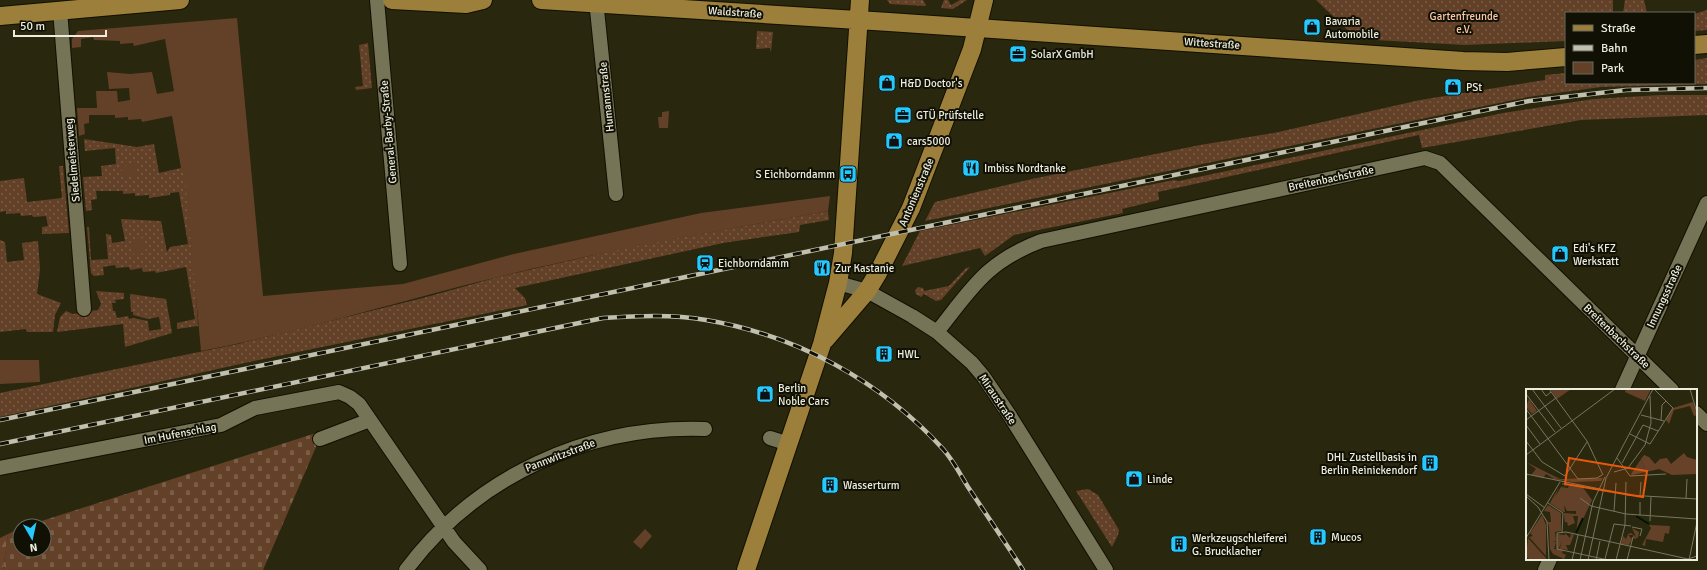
<svg xmlns="http://www.w3.org/2000/svg" width="1707" height="570" font-family="Signika,sans-serif">
  <style>
    .grass { fill: url(#grass-dots) }
    .forest { fill: url(#forest-firs) }
    .cemetery { fill: url(#cemetery-stones) }
    .park { fill: #634128 }
    .lines { fill: none; stroke-linecap: round; stroke-linejoin: round }
    .minor-casing { stroke: #121000; stroke-width: 16 }
    .major-casing { stroke: #121000; stroke-width: 20 }
    .minor { stroke: #767457; stroke-width: 14 }
    .major { stroke: #9c7f3a; stroke-width: 18 }
    .rail-casing { stroke: #c1c0ae; stroke-width: 4.5 }
    .rail { stroke: #111005; stroke-width: 3; stroke-dasharray: 9; stroke-linecap: butt }
    .labels { text-anchor: middle; stroke-width: 4; stroke-linejoin: round; paint-order: stroke }
    .street-label { font-size: 11px; fill: #ededdd; stroke: #111005 }
    .park-label { font-size: 11px; fill: #fbc7a4; stroke: #111005 }
    .poi-label { font-size: 11px; fill: #ededdd; stroke: #111005; text-anchor: start }
    .inset-river { fill: none; stroke: #001304; stroke-width: 2 }
    .inset-road { fill: none; stroke: #777660; stroke-width: 1 }
    .view { fill: #e8590c; fill-opacity: 0.15; stroke: #e8590c; stroke-width: 2 }
    .inset-edge { fill: none; stroke: #ededdd; stroke-width: 2 }
  </style>
  <defs>
    <pattern id="grass-dots" width="8" height="8" patternUnits="userSpaceOnUse"><rect width="8" height="8" fill="#634128"/><path d="M2 2h.1M6 6h.1" fill="none" stroke="#7a5d47" stroke-width="1.8" stroke-linecap="round"/></pattern>
    <pattern id="forest-firs" width="22" height="20" patternUnits="userSpaceOnUse"><rect width="22" height="20" fill="#674228"/><path d="M5 1l3.5 6h-7zM16 11l3.5 6h-7z" fill="#7d5e47"/></pattern>
    <pattern id="cemetery-stones" width="16" height="16" patternUnits="userSpaceOnUse"><rect width="16" height="16" fill="#634128"/><path d="M2 7V4a2 2 0 0 1 4 0v3zM10 15v-3a2 2 0 0 1 4 0v3z" fill="#7a5d47"/></pattern>
  </defs>
  <rect width="100%" height="100%" fill="#29270d"/>
  <path class="grass" d="M887,0H923L926,5L925,6L890,4Z
    M944,0H948L951,5L960,0H967L953,9L941,8Z
    M1316,0H1613V13H1566V41L1465,45L1357,39Z
    M1625,0H1644L1647,13H1623Z
    M1707,10V30L1694,31V14Z
    M757,31L773,32L771,52L770,48L756,49Z
    M368,43L372,88L356,90L355,87L363,86L359,45Z
    M1707,58V84L1601,87L1528,97L925,221L935,202L1032,179L1200,145L1274,133L1420,100L1545,80V75L1566,73V83H1694V60Z
    M1661,95H1707V115L1581,120L1422,148L1419,135L1158,192L1159,200L1122,209L1123,213L1014,235L985,256L980,248L902,266L920,231L1174,180L1179,181L1503,113L1593,99Z
    M84,139L137,147L154,144L159,173L181,168L188,169L198,326L177,329V323L195,319L186,267L156,273L155,271L143,272L142,268L130,270L129,267L116,268L115,265L103,267L104,275L94,276L91,273L87,227H89L91,260L108,259L106,234L111,235L112,243L125,241L121,219L161,221L167,252L170,247L188,244L179,192L170,193V195L149,198V195L135,196V193L123,194V191H96L97,199L91,200L92,210L86,211L83,177L102,176L101,166L116,164L115,148L85,151Z
    M59,166H63L69,233L42,234V227L48,226L46,216L33,217L32,215L21,216L20,213L6,214V211L0,212V181L24,178L27,202L62,198Z
    M828,211L829,220L800,225L799,232L723,243L515,288L525,298L527,305L254,361L0,417V393L238,344L423,298L498,277L638,245Z
    M0,240L5,242L7,262L24,260L22,243L38,241L40,269L37,294L61,303L55,315L53,332H27L26,329L0,332Z
    M970,267L941,300L936,301L924,294L921,297L916,294L915,290L918,287L923,288L924,291L949,286L966,268Z
    M96,291L124,293V299L115,300L116,303H112L113,311H115L117,318L128,316L129,319L133,318L148,321L149,331L161,329L159,317L148,319L133,315V312H131L130,294L166,299L172,333L125,347L123,324L57,332L60,317L66,311L73,314L98,310L101,304Z
    M1088,489L1098,495L1119,530L1118,535L1112,547L1076,491Z"/>
  <path class="forest" d="M8,534L3,570H0V538Z"/>
  <path class="cemetery" d="M316,433L319,436V440L263,570H3L8,534L20,528V550H44V526H26Z"/>
  <path class="park" d="M237,18L263,296L403,284L514,254L701,213L830,196L828,211C717,231 607,250 498,277C399,301 301,332 201,351L184,169L181,168L172,116L142,122L141,119L128,120V117L115,118V115H89V123L84,124L85,134L79,136L77,108H97L96,91H117L118,102L130,100L129,88L109,89L107,72L130,74L152,72L157,94L174,91L165,39L134,46L133,43L120,44V41L94,40L93,37L81,39V47L72,48V39L78,31Z
    M669,111L668,128H659L658,117H662V112Z
    M135,164L136,176L123,178L121,166Z
    M143,238L146,252L134,255L131,241Z
    M0,360H39L40,382L0,384Z
    M645,529L652,536L641,549L633,542Z"/>
  <g class="lines">
    <defs>
      <path id="minor" d="M377,0L400,264
        M596,0L616,194
        M60,10L84,309
        M838,283L867,291L912,316L937,332L972,363L983,376L1010,416L1106,570
        M937,332C972,288 986,262 1041,241L1425,158L1440,163L1672,390
        M1622,390L1707,203
        M1696,413L1707,424
        M770,438L789,444
        M320,439L370,420
        M0,468L221,425L255,408L339,392L350,397L359,404L454,542L480,570
        M406,570C476,476 588,425 705,429
        M1545,570L1550,559"/>
      <path id="major" d="M392,0L466,4L483,0
        M541,0L889,22L1463,61L1507,62L1566,57
        M0,16L180,0
        M1694,45L1707,44
        M825,340L867,291L878,273L911,208L972,49L984,0
        M746,570L822,344L838,283L843,253L860,0"/>
    </defs>
    <use href="#minor" class="minor-casing"/>
    <use href="#major" class="major-casing"/>
    <use href="#minor" class="minor"/>
    <use href="#major" class="major"/>
    <defs>
      <path id="rail" d="M0,420L1529,101L1626,90L1707,88
        M0,444L603,318C637,316 672,314 706,320C796,335 881,381 943,449C953,460 960,474 968,487C986,514 1005,542 1023,570"/>
    </defs>
    <use href="#rail" class="rail-casing"/>
    <use href="#rail" class="rail"/>
  </g>
  <defs>
    <symbol id="shop-square" viewBox="-11 -11 22 22"><rect x="-9" y="-9" width="18" height="18" rx="4" fill="#26c9fe" stroke="#111005"/><path d="M-5-2.5h2.3a2.7 3.5 0 0 1 5.4 0H5L5.5 6h-11ZM-1.5-2.5h3a1.5 2.3 0 0 0-3 0Z" fill="#111"/></symbol>
    <symbol id="office-square" viewBox="-11 -11 22 22"><rect x="-9" y="-9" width="18" height="18" rx="4" fill="#26c9fe" stroke="#111005"/><path d="M-6-3h4V-5.5h4V-3h4V5H-6ZM-1-4.5V-3h2v-1.5ZM-6 0V1H6V0Z" fill="#111"/></symbol>
    <symbol id="restaurant-square" viewBox="-11 -11 22 22"><rect x="-9" y="-9" width="18" height="18" rx="4" fill="#26c9fe" stroke="#111005"/><path d="M-5-6h1v4h1v-4h1v4h1v-4h1v5L-1.5 .5V6h-2V.5L-5-1ZM5-6V6H3V1.5H1.5Q1.5-4 5-6Z" fill="#111"/></symbol>
    <symbol id="bus-square" viewBox="-11 -11 22 22"><rect x="-9" y="-9" width="18" height="18" rx="4" fill="#26c9fe" stroke="#111005"/><path d="M-5-6H5V4H4V6H2V4H-2V6H-4V4H-5ZM-3.5-4V0h7V-4ZM-3.5 1.2v1.5H-2V1.2ZM2 1.2v1.5H3.5V1.2Z" fill="#111"/></symbol>
    <symbol id="station-square" viewBox="-11 -11 22 22"><rect x="-9" y="-9" width="18" height="18" rx="4" fill="#26c9fe" stroke="#111005"/><path d="M-3-6H3Q5-6 5-4V2Q5 4 3 4L4.5 6H3L1.5 4h-3L-3 6H-4.5L-3 4Q-5 4-5 2V-4Q-5-6-3-6ZM-3.5-4v3h7v-3ZM-3.5 1v1.5H-2V1ZM2 1v1.5H3.5V1Z" fill="#111"/></symbol>
    <symbol id="building-square" viewBox="-11 -11 22 22"><rect x="-9" y="-9" width="18" height="18" rx="4" fill="#26c9fe" stroke="#111005"/><path d="M-4-6H4V6H1V3H-1V6H-4ZM-2.5-4.3h1.7v1.8h-1.7ZM.8-4.3h1.7v1.8H.8ZM-2.5-1h1.7V.8h-1.7ZM.8-1h1.7V.8H.8Z" fill="#111"/></symbol>
  </defs>
  <g fill-rule="evenodd">
    <use href="#shop-square" x="1302" y="17" width="20" height="20"/>
    <use href="#office-square" x="1008" y="44" width="20" height="20"/>
    <use href="#shop-square" x="877" y="73" width="20" height="20"/>
    <use href="#shop-square" x="1443" y="77" width="20" height="20"/>
    <use href="#office-square" x="893" y="105" width="20" height="20"/>
    <use href="#shop-square" x="884" y="131" width="20" height="20"/>
    <use href="#restaurant-square" x="961" y="158" width="20" height="20"/>
    <use href="#bus-square" x="838" y="164" width="20" height="20"/>
    <use href="#shop-square" x="1550" y="244" width="20" height="20"/>
    <use href="#station-square" x="695" y="253" width="20" height="20"/>
    <use href="#restaurant-square" x="812" y="258" width="20" height="20"/>
    <use href="#building-square" x="874" y="344" width="20" height="20"/>
    <use href="#shop-square" x="755" y="384" width="20" height="20"/>
    <use href="#building-square" x="1420" y="453" width="20" height="20"/>
    <use href="#shop-square" x="1124" y="469" width="20" height="20"/>
    <use href="#building-square" x="820" y="475" width="20" height="20"/>
    <use href="#building-square" x="1308" y="527" width="20" height="20"/>
    <use href="#building-square" x="1169" y="534" width="20" height="20"/>
  </g>
  <g class="labels">
    <g class="street-label">
      <text transform="translate(735 12) rotate(4)" y="4">Waldstraße</text>
      <text transform="translate(1212 43) rotate(4)" y="4">Wittestraße</text>
      <text transform="translate(606 97) rotate(-96)" y="4">Humannstraße</text>
      <text transform="translate(388 132) rotate(-95)" y="4">General-Barby-Straße</text>
      <text transform="translate(72 160) rotate(-95)" y="4">Siedelmeisterweg</text>
      <text transform="translate(1331 178) rotate(-12)" y="4">Breitenbachstraße</text>
      <text transform="translate(916 192) rotate(-67)" y="4">Antonienstraße</text>
      <text transform="translate(1664 296) rotate(-65)" y="4">Innungsstraße</text>
      <text transform="translate(1617 336) rotate(44)" y="4">Breitenbachstraße</text>
      <text transform="translate(998 399) rotate(56)" y="4">Miraustraße</text>
      <text transform="translate(180 433) rotate(-11)" y="4">Im Hufenschlag</text>
      <text transform="translate(560 455) rotate(-21)" y="4">Pannwitzstraße</text>
    </g>
    <g class="park-label">
      <text x="1464" y="20">Gartenfreunde<tspan x="1464" dy="13">e.V.</tspan></text>
    </g>
    <g class="poi-label">
      <text x="1325" y="25">Bavaria<tspan x="1325" dy="13">Automobile</tspan></text>
      <text x="1031" y="58">SolarX GmbH</text>
      <text x="900" y="87">H&amp;D Doctor's</text>
      <text x="1466" y="91">PSt</text>
      <text x="916" y="119">GTÜ Prüfstelle</text>
      <text x="907" y="145">cars5000</text>
      <text x="984" y="172">Imbiss Nordtanke</text>
      <text x="835" y="178" text-anchor="end">S Eichborndamm</text>
      <text x="1573" y="252">Edi's KFZ<tspan x="1573" dy="13">Werkstatt</tspan></text>
      <text x="718" y="267">Eichborndamm</text>
      <text x="835" y="272">Zur Kastanie</text>
      <text x="897" y="358">HWL</text>
      <text x="778" y="392">Berlin<tspan x="778" dy="13">Noble Cars</tspan></text>
      <text x="1417" y="461" text-anchor="end">DHL Zustellbasis in<tspan x="1417" dy="13">Berlin Reinickendorf</tspan></text>
      <text x="1147" y="483">Linde</text>
      <text x="843" y="489">Wasserturm</text>
      <text x="1331" y="541">Mucos</text>
      <text x="1192" y="542">Werkzeugschleiferei<tspan x="1192" dy="13">G. Brucklacher</tspan></text>
    </g>
  </g>
  <g transform="translate(1526 389)">
    <rect width="171" height="171" fill="#29270d"/>
    <path d="M24,0H45L31,10ZM100,0H125L119,12L99,3ZM0,73L34,90L77,89L75,92L47,93L28,90L20,85L17,89L5,86L10,80ZM36,94L55,96L66,111L50,145L52,127H47L49,134L42,137L41,133H39V136L38,124L50,125V122H41L38,116L39,123H37L24,114L33,98L29,108L35,98L42,99L43,96L36,98L41,95L36,96ZM22,116L35,124V142L29,143L30,152H27L30,153L28,160L37,161L36,164L40,166L38,170L27,165L24,160L23,137L17,124L22,133H25L24,123L18,122ZM16,126L20,136V167L3,148L7,147L4,144ZM123,136L144,137L143,145L139,144L137,153L120,150L119,157L116,156L125,139ZM106,139L113,143L112,149L111,148L110,150L107,149V146H102L106,150L103,156L95,155L97,147L100,150L102,145L105,144L110,148ZM39,144L44,149L45,145L48,146L44,156H40L42,161L34,160L35,153L33,160H31V145L39,146ZM2,149L20,169V171H5L0,168Z" fill="#634128"/>
    <path d="M167,13L171,26L168,27L164,17L148,21L143,35L140,31L147,19ZM158,64L161,68L171,71V85L146,86L133,80L120,83L115,70L118,66L123,68L129,75L134,70L141,69L145,75Z" fill="#674228"/>
    <path d="M115,70L120,83L106,86L105,85Z" fill="#634128"/>
    <path d="M3,10L11,22L6,25L0,18ZM40.5 110a5.5 5.5 0 1 1 11 0a5.5 5.5 0 1 1-11 0Z" fill="#634128"/>
    <path class="inset-river" d="M110,127L123,135M50,144L57,129"/>
    <path class="inset-road" d="M6,0L35,39M15,0L20,7L25,3M23,0L61,52L77,86M164,0L171,24M0,5L29,43M0,20L52,90L71,89L76,86M115,26L138,32M0,31L30,9M135,31L136,16L140,12M0,36L14,55M104,45L124,55L147,19L128,0M0,52L16,73L39,87L61,53M0,66L89,0M91,69L104,87L140,85M96,74L117,36L132,42M88,83L102,79L119,56L125,34L124,7M0,85L104,106M0,105L19,119M101,106L171,110M0,107L12,118L21,133L23,171M114,107L115,93M54,109L65,117L100,125L171,130M160,110L161,90M22,114L37,124L36,143M88,122L90,94M114,126V113M124,132L125,108M106,138L116,140L114,147M0,149L34,93M79,170L88,135L105,137M46,171L52,146M54,171L67,113L79,88M62,171L80,89L127,0M70,171L74,152M82,171L31,160V144L40,143L162,170L171,167M90,171L99,136L100,93M101,171L107,148M163,171L171,133"/>
    <path class="view" d="M43,69L121,82L117,108L39,95Z"/>
    <rect width="171" height="171" class="inset-edge"/>
  </g>
  <rect x="1565" y="12" width="130" height="72" fill="#111005" stroke="#69685b"/>
  <rect x="1573" y="25" width="20" height="6" fill="#9c7f3a" stroke="#69685b"/>
  <text x="1601" y="32" font-size="12" fill="#ededdd">Straße</text>
  <rect x="1573" y="45" width="20" height="6" fill="#c1c0ae" stroke="#69685b"/>
  <text x="1601" y="52" font-size="12" fill="#ededdd">Bahn</text>
  <rect x="1573" y="62" width="20" height="12" fill="#634128" stroke="#69685b"/>
  <text x="1601" y="72" font-size="12" fill="#ededdd">Park</text>
  <g transform="translate(32 538) rotate(171)"><circle r="19" fill="#111005" stroke="#69685b"/>
  <path d="M0-3L7 15L0 10L-7 15Z" fill="#26c9fe"/>
  <text y="-6" font-size="11" font-weight="bold" text-anchor="middle" fill="#ededdd">N</text>
  </g>
  <path d="M14 30v6h92v-6" fill="none" stroke="#ededdd" stroke-width="2"/>
  <text x="20" y="30" font-size="12" fill="#ededdd" stroke="#111005" stroke-width="3" paint-order="stroke">50 m</text>
</svg>
